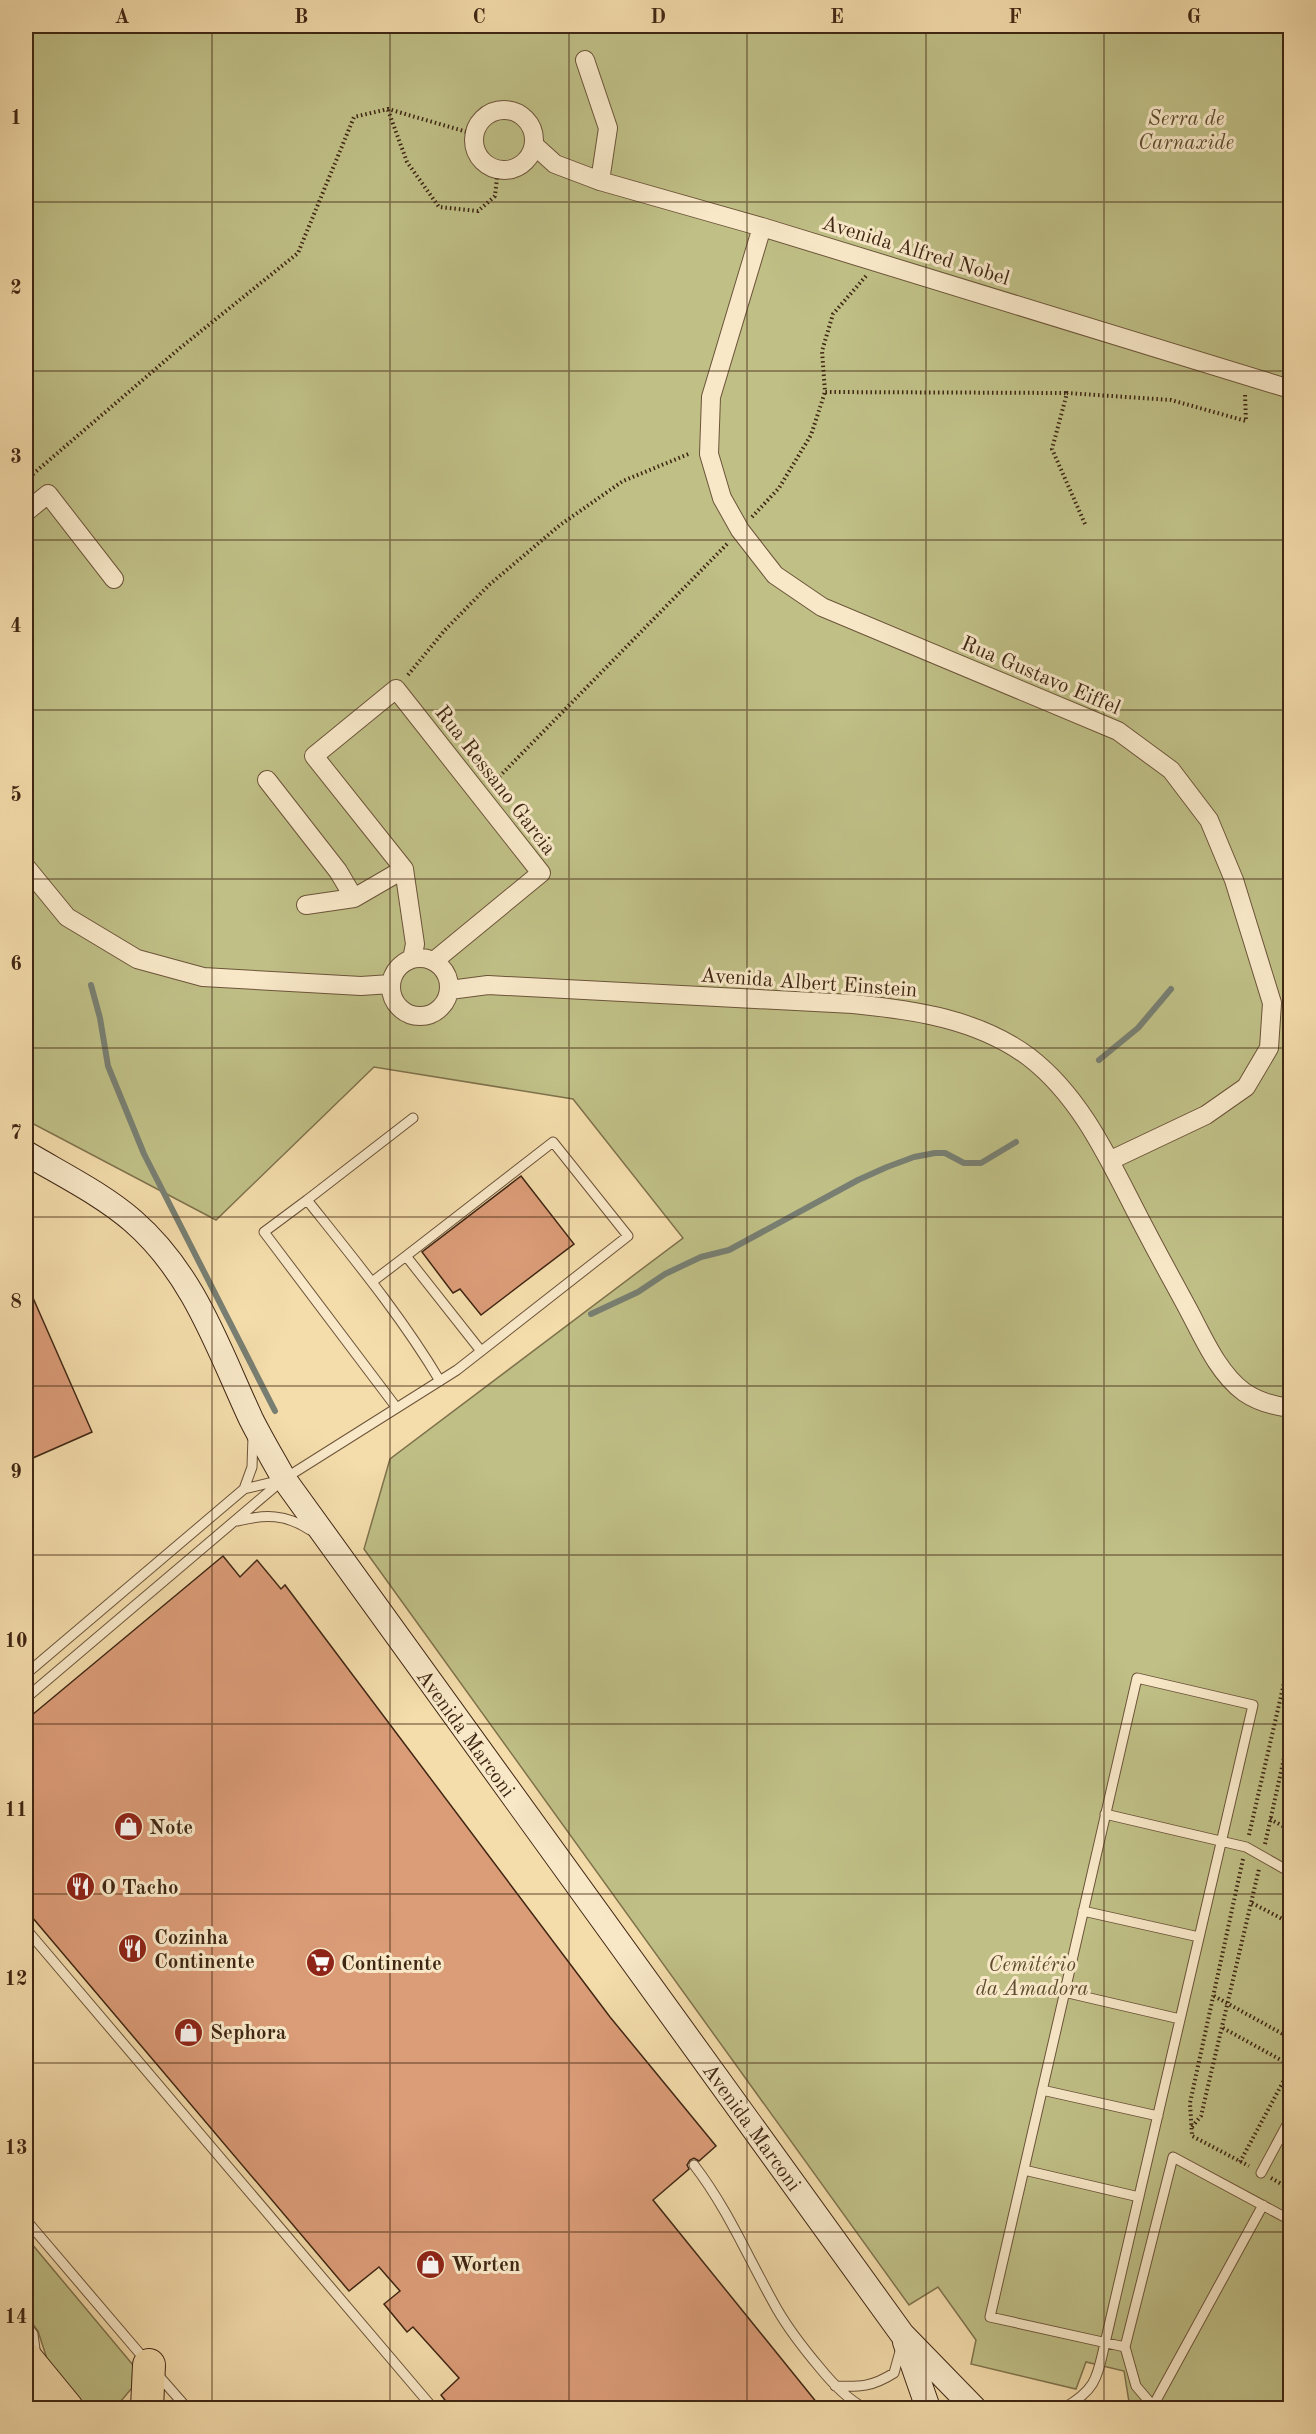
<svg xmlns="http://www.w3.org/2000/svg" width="1316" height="2434" font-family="'Old Standard TT',serif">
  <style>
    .green { fill: #bfbf86; stroke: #7f724c; stroke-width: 1.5 }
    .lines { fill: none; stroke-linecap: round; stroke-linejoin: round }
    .stream { stroke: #787f72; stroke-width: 6 }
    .building { fill: #db9c78; stroke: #3f2613; stroke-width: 1.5 }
    .lane-casing { stroke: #6c5439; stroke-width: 11 }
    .street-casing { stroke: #6c5439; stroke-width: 20 }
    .secondary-casing { stroke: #3f2613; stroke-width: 26 }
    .highway-casing { stroke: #3f2613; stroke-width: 34 }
    .path { stroke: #3f2613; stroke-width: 4; stroke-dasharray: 1.5 3; stroke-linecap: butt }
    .lane { stroke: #f8e8c8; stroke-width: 9 }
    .street { stroke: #f8e8c8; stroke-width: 18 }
    .secondary { stroke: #f8e8c8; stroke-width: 24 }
    .highway { stroke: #f4dcab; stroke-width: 32 }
    .grid { fill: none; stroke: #3f2613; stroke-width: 1.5; stroke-opacity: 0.55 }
    .labels { text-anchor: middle; stroke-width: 6; stroke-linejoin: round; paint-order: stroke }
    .park-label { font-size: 21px; font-style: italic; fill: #5f4c30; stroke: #f8e8c8 }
    .street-label { font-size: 21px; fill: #3f2613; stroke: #f8e8c8 }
    .poi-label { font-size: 21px; font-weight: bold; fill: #3f2613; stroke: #f8e8c8; text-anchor: start }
    .neatline { fill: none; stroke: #3f2613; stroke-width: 2 }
    .grid-label { font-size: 20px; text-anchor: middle; font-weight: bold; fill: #3f2613 }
  </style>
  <rect width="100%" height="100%" fill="#f4dcab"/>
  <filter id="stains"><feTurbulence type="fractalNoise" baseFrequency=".00333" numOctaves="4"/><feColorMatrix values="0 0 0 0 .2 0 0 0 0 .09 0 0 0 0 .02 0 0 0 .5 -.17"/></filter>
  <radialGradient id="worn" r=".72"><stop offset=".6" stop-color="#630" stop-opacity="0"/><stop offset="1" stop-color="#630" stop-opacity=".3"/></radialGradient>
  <path class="green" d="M26,26H1290V2408H1130L1124,2371L1086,2362L1076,2389L971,2364L976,2340L938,2287L909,2305L364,1549L390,1459L683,1238L573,1099L374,1067L216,1220L26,1120Z
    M26,2237L133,2365L132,2388L115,2408H86L50,2368L38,2331L26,2315Z"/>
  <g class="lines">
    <path class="stream" d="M91,985L100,1018L108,1066L144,1154L275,1411
      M1099,1060L1138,1028L1171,989
      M591,1314L638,1292L665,1274L701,1257L729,1250L858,1180L887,1167L914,1157L935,1153H945L964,1163H981L1016,1142"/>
  </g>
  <path class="building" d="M521,1176L574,1244L481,1315L460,1289L453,1293L422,1252Z
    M26,1282L92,1432L26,1461Z
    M223,1556L240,1577L257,1560L281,1589L285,1585L610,2017L716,2146L699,2161L694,2158L690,2160L687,2165L689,2169L653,2200L822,2409H452L441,2395L459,2378L413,2327L407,2332L384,2304L400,2291L379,2267L349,2291L26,1910V1720Z"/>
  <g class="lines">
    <defs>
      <path id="lane" d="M307,1200L413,1118
        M372,1282L406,1256
        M396,1407L264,1232L307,1200C354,1259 402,1317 440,1381
        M244,1489L252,1467L253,1436
        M238,1521C265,1514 286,1514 310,1530
        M26,1674L244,1489L281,1480
        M26,1698L284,1479L457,1370L628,1236L553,1142L406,1256L481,1351
        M1105,1814L1246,1847L1290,1872
        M1083,1911L1199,1937
        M26,1929L433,2408
        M1064,1992L1180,2019
        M1042,2090L1158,2116
        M694,2165C728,2209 749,2260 777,2309C789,2330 804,2349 820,2368C833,2384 846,2398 864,2408
        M1024,2170L1139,2197
        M1261,2173L1290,2119
        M1263,2205L1153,2406L1136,2386L1125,2347L1173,2157L1290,2220
        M26,2220L147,2362
        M26,2325L33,2334L36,2357
        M158,2375L187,2408
        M835,2386C860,2387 872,2387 894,2373L901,2348
        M1064,2408C1097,2389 1097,2377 1105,2343L1253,1705L1137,1678L990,2317L1125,2347
        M1285,2408L1290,2399"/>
      <path id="street" d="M585,60L608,128L600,181
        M474 140a30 30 0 1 1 60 0a30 30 0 1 1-60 0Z
        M534,145L555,164L600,181L762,227L1290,389
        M762,227L711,397L709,454L722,498L740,530L775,575L822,607L1118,731L1171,770L1209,820L1234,880L1272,1003L1269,1048L1246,1087L1206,1115L1111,1160
        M26,512L48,494L114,579
        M267,780L338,871L354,898
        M26,867L67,917L137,959L203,977L361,986L391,984
        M306,905L354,898L404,869
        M391 987a29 29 0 1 1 58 0a29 29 0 1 1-58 0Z
        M412,959L415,944L404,869L314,756L396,689L541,873L434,961
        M450,990L488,985L853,1004C914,1010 978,1019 1029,1057C1085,1100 1113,1169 1145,1229C1159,1256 1174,1283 1188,1309C1203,1337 1218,1373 1244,1392C1257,1401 1274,1406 1290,1408"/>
      <path id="secondary" d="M26,1153C61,1174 102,1194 133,1221C194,1274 218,1348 251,1419C261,1439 273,1459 284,1479L902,2334L974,2408
        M905,2342L928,2408"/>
      <path id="highway" d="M26,2358L67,2408
        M26,2403L30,2408
        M147,2408L149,2365"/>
    </defs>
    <use href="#lane" class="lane-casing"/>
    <use href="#street" class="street-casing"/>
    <use href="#secondary" class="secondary-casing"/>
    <use href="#highway" class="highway-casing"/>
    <path class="path" d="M388,110L407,162L439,207L478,211L495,196L498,169
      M866,276L833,314L822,351L825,392L1067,393
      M26,480L180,348L298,253L354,117L388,109L474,134
      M752,517L779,488L811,435L825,392
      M1085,524L1052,449L1067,393L1171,400L1246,421L1245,394
      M408,675L444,631L489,585L560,525L623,481L691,453
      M493,783L729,542
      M1270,1819L1290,1830
      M1249,1835L1290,1657
      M1265,1844L1290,1731
      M1243,1859L1190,2103L1192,2136L1249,2166
      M1252,1903L1290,1923
      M1214,1996L1290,2038
      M1223,2028L1290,2065
      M1192,2127L1201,2116L1259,1869
      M1240,2162L1290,2069
      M1271,2178L1290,2189"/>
    <use href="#lane" class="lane"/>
    <use href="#street" class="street"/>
    <use href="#secondary" class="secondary"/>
    <use href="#highway" class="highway"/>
  </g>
  <path class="grid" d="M212,26V2408M390,26V2408M569,26V2408M747,26V2408M926,26V2408M1104,26V2408M26,202H1290M26,371H1290M26,540H1290M26,710H1290M26,879H1290M26,1048H1290M26,1217H1290M26,1386H1290M26,1555H1290M26,1724H1290M26,1894H1290M26,2063H1290M26,2232H1290"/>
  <defs>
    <symbol id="shop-disc" viewBox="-11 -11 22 22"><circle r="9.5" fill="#8f2418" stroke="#f8e8c8"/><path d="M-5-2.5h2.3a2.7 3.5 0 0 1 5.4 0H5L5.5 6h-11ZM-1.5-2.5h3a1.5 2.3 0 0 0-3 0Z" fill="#fff"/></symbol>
    <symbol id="restaurant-disc" viewBox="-11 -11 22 22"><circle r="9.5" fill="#8f2418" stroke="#f8e8c8"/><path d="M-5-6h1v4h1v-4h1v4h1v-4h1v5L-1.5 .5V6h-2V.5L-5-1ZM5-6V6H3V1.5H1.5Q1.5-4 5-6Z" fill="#fff"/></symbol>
    <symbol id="supermarket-disc" viewBox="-11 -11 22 22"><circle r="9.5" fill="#8f2418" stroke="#f8e8c8"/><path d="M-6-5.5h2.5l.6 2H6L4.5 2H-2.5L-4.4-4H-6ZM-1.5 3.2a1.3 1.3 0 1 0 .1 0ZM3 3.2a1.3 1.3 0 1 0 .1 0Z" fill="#fff"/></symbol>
  </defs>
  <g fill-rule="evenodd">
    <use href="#shop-disc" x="112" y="1810" width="33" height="33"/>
    <use href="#restaurant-disc" x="64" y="1870" width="33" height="33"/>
    <use href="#restaurant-disc" x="116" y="1932" width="33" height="33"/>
    <use href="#supermarket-disc" x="304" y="1946" width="33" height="33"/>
    <use href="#shop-disc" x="172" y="2016" width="33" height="33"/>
    <use href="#shop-disc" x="414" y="2248" width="33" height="33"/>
  </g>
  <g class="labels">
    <g class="park-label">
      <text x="1186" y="125">Serra de<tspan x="1186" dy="24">Carnaxide</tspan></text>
      <text x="1032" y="1971">Cemitério<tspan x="1032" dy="24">da Amadora</tspan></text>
    </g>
    <g class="street-label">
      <text transform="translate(916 250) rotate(17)" y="7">Avenida Alfred Nobel</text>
      <text transform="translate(1041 675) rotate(23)" y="7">Rua Gustavo Eiffel</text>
      <text transform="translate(496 780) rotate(52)" y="7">Rua Ressano Garcia</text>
      <text transform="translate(809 982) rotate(4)" y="7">Avenida Albert Einstein</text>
      <text transform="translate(466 1733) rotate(54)" y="7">Avenida Marconi</text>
      <text transform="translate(752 2127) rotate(54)" y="7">Avenida Marconi</text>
    </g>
    <g class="poi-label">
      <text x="149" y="1834">Note</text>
      <text x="101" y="1894">O Tacho</text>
      <text x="154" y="1944">Cozinha<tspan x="154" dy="24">Continente</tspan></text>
      <text x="341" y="1970">Continente</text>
      <text x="210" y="2039">Sephora</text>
      <text x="451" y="2271">Worten</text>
    </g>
  </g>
  <rect width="1316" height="2434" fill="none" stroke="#f4dcab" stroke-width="66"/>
  <rect x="33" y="33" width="1250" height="2368" class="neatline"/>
  <g class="grid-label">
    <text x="122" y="23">A</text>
    <text x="301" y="23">B</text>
    <text x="479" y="23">C</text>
    <text x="658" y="23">D</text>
    <text x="837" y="23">E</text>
    <text x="1015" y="23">F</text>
    <text x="1194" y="23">G</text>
    <text x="16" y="124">1</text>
    <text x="16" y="294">2</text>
    <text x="16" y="463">3</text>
    <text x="16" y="632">4</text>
    <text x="16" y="801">5</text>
    <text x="16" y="970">6</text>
    <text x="16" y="1139">7</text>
    <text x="16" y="1308">8</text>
    <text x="16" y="1478">9</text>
    <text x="16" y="1647">10</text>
    <text x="16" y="1816">11</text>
    <text x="16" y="1985">12</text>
    <text x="16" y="2154">13</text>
    <text x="16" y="2323">14</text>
  </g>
  <rect width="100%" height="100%" filter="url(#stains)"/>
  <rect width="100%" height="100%" fill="url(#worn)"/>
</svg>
